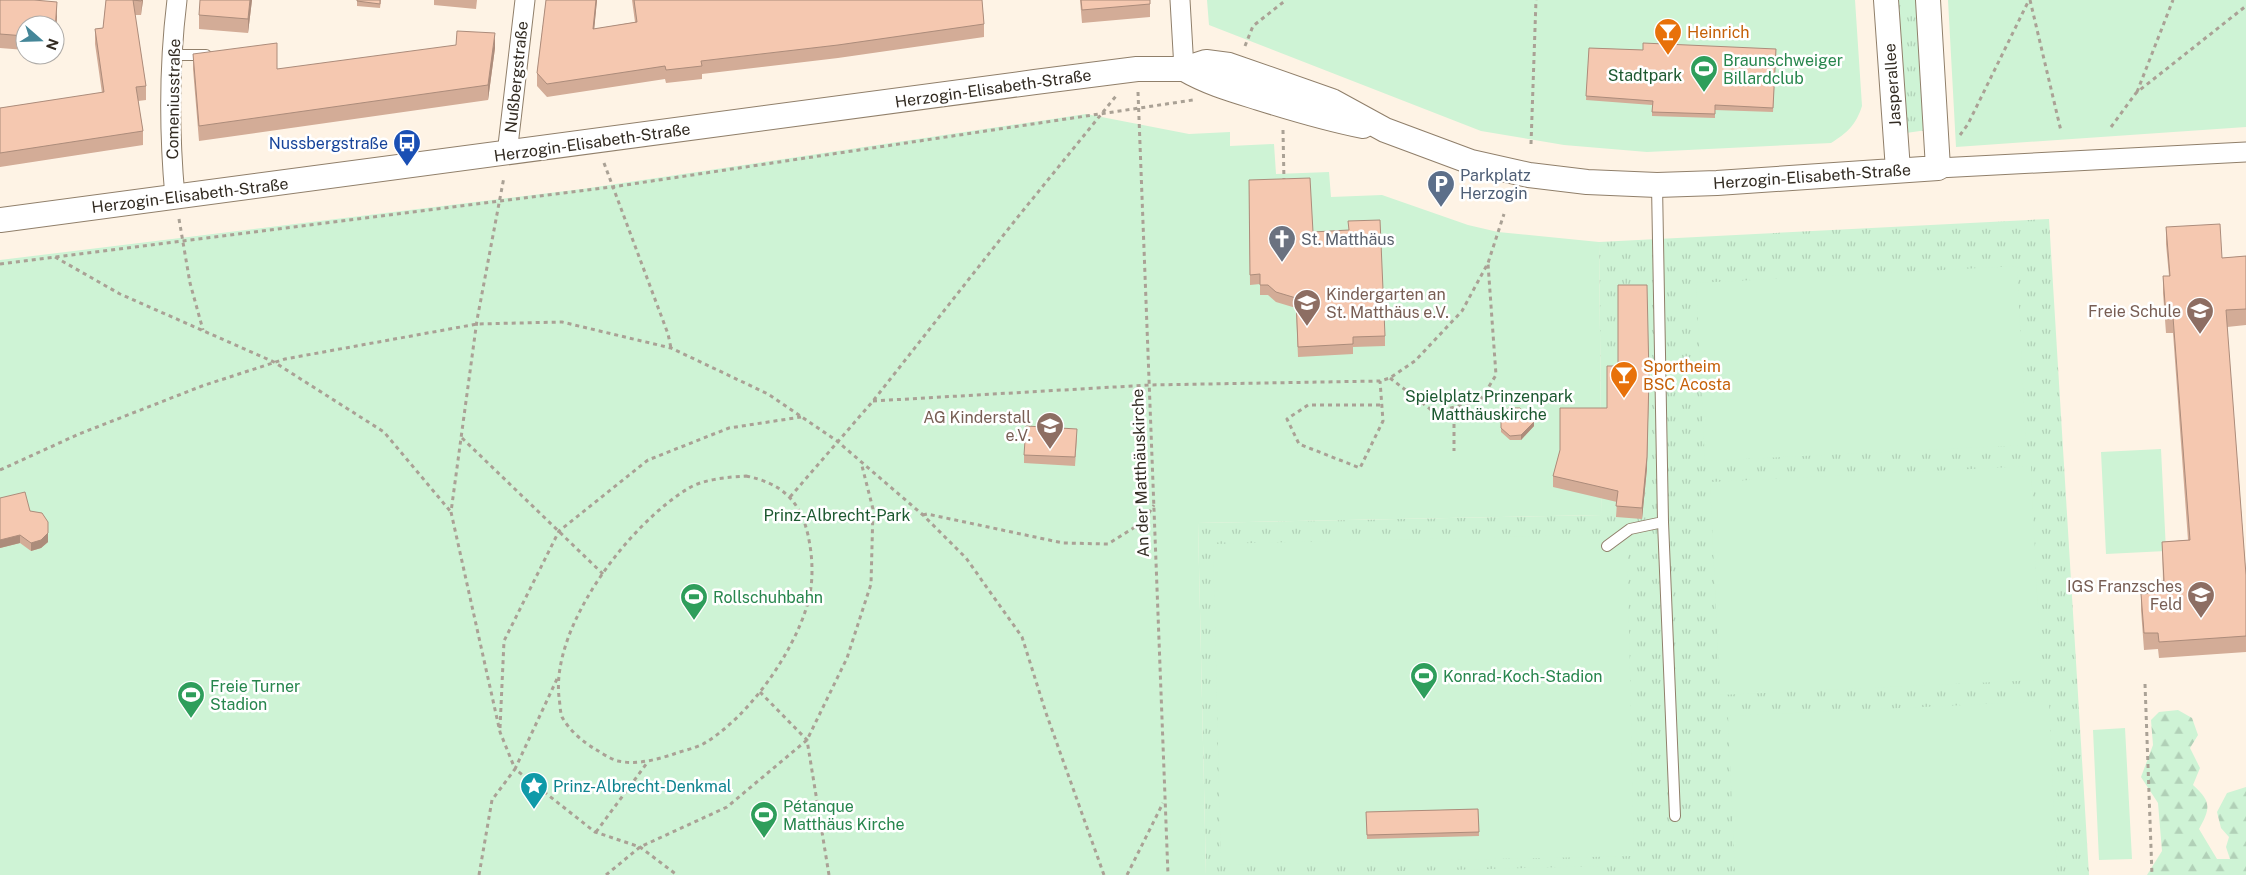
<svg xmlns="http://www.w3.org/2000/svg" width="2246" height="875" font-family="'Public Sans',sans-serif">
  <style>
    .grass { fill: url(#grass-tufts) }
    .forest { fill: url(#forest-firs) }
    .green { fill: #cef3d5 }
    .lines { fill: none; stroke-linecap: round; stroke-linejoin: round }
    .service-casing { stroke: #907f6a; stroke-width: 12 }
    .minor-casing { stroke: #907f6a; stroke-width: 21 }
    .tertiary-casing { stroke: #907f6a; stroke-width: 26 }
    .path { stroke: #aaa195; stroke-width: 3; stroke-dasharray: 4 4; stroke-linecap: butt }
    .service { stroke: #fff; stroke-width: 10 }
    .minor { stroke: #fff; stroke-width: 19 }
    .tertiary { stroke: #fff; stroke-width: 24 }
    .wall { fill: #d3ac97 }
    .shaded-wall { fill: #ac8c7b }
    .building { fill: #f5c8b0; stroke: #ac8c7b }
    .labels { text-anchor: middle; stroke-width: 5; stroke-linejoin: round; paint-order: stroke }
    .food-label { font-size: 16px; fill: #c56008; stroke: #fff; text-anchor: start }
    .leisure-label { font-size: 16px; fill: #27864d; stroke: #fff; text-anchor: start }
    .park-label { font-size: 16px; fill: #1c5830; stroke: #fff }
    .street-label { font-size: 16px; fill: #322b22; stroke: #fff }
    .transit-label { font-size: 16px; fill: #164399; stroke: #fff; text-anchor: end }
    .service-label { font-size: 16px; fill: #4e5e75; stroke: #fff; text-anchor: start }
    .worship-label { font-size: 16px; fill: #5b616d; stroke: #fff; text-anchor: start }
    .education-label { font-size: 16px; fill: #785e54; stroke: #fff; text-anchor: end }
    .culture-label { font-size: 16px; fill: #0d838f; stroke: #fff; text-anchor: start }
  </style>
  <defs>
    <pattern id="grass-tufts" width="24" height="20" patternUnits="userSpaceOnUse" patternTransform="scale(1.25)"><rect width="24" height="20" fill="#cef3d5"/><path d="M3 7l-1-3M5 7V3M7 7l1-3M15 17l-1-3M17 17v-4M19 17l1-3" fill="none" stroke="#b1d0b7"/></pattern>
    <pattern id="forest-firs" width="22" height="20" patternUnits="userSpaceOnUse" patternTransform="scale(1.25)"><rect width="22" height="20" fill="#cef3d5"/><path d="M5 1l3.5 6h-7zM16 11l3.5 6h-7z" fill="#b1d0b7"/></pattern>
  </defs>
  <rect width="100%" height="100%" fill="#fef3e5"/>
  <path class="grass" d="M1898,0H1919L1927,130L1906,133Z
    M2049,219L2089,875H1206L1198,523L1602,515L1599,242Z"/>
  <path class="forest" d="M2178,710L2192,718L2198,735L2190,748L2200,768L2193,785C2211,801 2211,808 2199,829L2217,859H2230L2226,847L2229,837L2221,828L2217,812L2227,793L2246,787V875H2147L2162,851L2158,803L2141,777L2153,745L2151,720L2159,712Z"/>
  <path class="green" d="M1207,0H1855L1862,106C1856,125 1847,133 1831,143L1647,152L1564,145L1481,131L1209,25Z
    M1948,0H2246V127L1956,147Z
    M1086,114L1189,134L1230,132V146L1274,144L1276,174L1329,172L1331,197L1382,195L1468,225L1498,232L1599,242L1602,515L1198,523L1206,875H0V260L582,189Z
    M2017,266L2026,445L1705,461L1696,283Z
    M2161,449L2166,551L2106,554L2101,452Z
    M2031,466L2041,680L1720,695L1710,482Z
    M1627,534L1634,856L1221,865L1213,544Z
    M2049,701L2057,875H1735L1728,716Z
    M2125,728L2132,859L2099,860L2093,730Z
    M1603,866V875H1246Z"/>
  <g class="lines">
    <defs>
      <path id="service" d="M172,55H206
        M1657,185L1663,522L1675,816
        M1607,546L1630,529L1663,522"/>
      <path id="minor" d="M1180,0L1184,69
        M507,154L525,0
        M1938,168L2246,152
        M175,197C169,132 169,65 177,0"/>
      <path id="tertiary" d="M1886,0L1898,170
        M1184,69C1208,83 1233,90 1259,98C1294,109 1328,119 1363,126
        M0,220L1035,82L1137,69H1184L1206,62L1229,65L1332,101L1385,130L1471,162L1529,175L1587,182L1657,185L1717,183L1938,168L1928,0"/>
    </defs>
    <use href="#service" class="service-casing"/>
    <use href="#minor" class="minor-casing"/>
    <use href="#tertiary" class="tertiary-casing"/>
    <path class="path" d="M2030,0L2061,131
      M1245,46L1253,26L1286,0
      M1138,92L1168,875
      M2137,92L2173,0
      M2111,127L2136,93L2246,6
      M1283,130L1284,182
      M1960,135L1968,124L2029,0
      M1531,144L1536,0
      M604,163L668,334L671,348
      M179,219L190,283L203,330
      M55,257L120,294L274,362L384,432L451,512
      M0,264L612,187L1193,100
      M1390,378L1434,412L1480,401L1496,375L1488,264
      M873,401L1149,385L1380,381L1390,378L1415,361L1462,311L1488,263L1504,214
      M1380,405H1308L1287,419L1299,444L1360,468L1383,421L1380,381
      M1454,416V451
      M462,438L603,574
      M0,470L79,434L202,386L285,359L477,324L562,322L671,348L768,394L837,441L923,515L966,558L1022,637L1046,713L1104,875
      M746,476C781,483 800,500 808,535C813,558 814,583 807,606C792,655 748,718 703,744C693,749 681,751 671,755C654,760 636,765 618,761C610,759 602,753 595,749C583,742 569,730 562,717C560,712 560,703 559,697C551,626 630,523 689,488C704,479 729,477 746,476Z
      M790,497L873,401L1017,218L1116,96
      M923,515L927,514L1063,543L1108,544L1143,522L1154,505
      M557,679L515,769L595,832L640,847L677,875
      M2145,684L2152,875
      M760,692L807,740L829,875
      M500,728L504,641L559,531L648,460L729,428L801,417
      M596,832L647,763
      M479,875L492,800L515,769L500,732L451,512L477,320L504,177
      M606,875L640,847L727,807L807,740L847,658L871,584L873,509L861,462
      M1127,875L1163,803"/>
    <use href="#service" class="service"/>
    <use href="#minor" class="minor"/>
    <use href="#tertiary" class="tertiary"/>
  </g>
  <path class="wall" d="M0,0L57,16L55,45V25H25V50L0,48Z
    M106,0H143L141,15H135L146,86V100L138,101L143,131V145L0,167V108L102,93L95,44V29L103,28Z
    M252,0L248,33L199,29V15Z
    M357,0H381L380,8L357,6Z
    M434,0H477L476,9L434,5Z
    M546,0H597L594,29L635,22L632,0H982L984,24V37L838,58L702,74V79L666,83L665,79L547,97L537,86V73Z
    M1080,0H1150V17L1082,23Z
    M495,48L488,100L199,141L193,69V54L277,69Z
    M1589,48L1643,50L1776,49L1773,112L1715,110V118L1652,116V105L1586,100Z
    M1249,180L1313,232L1385,336V346L1353,347V354L1298,357L1296,308L1276,302L1268,295H1260V284L1250,285Z
    M2166,227L2222,258L2246,256V325L2227,327L2246,575V652L2159,658L2158,649L2144,650L2141,610V594L2155,593V582L2163,581L2162,542L2188,540L2173,333H2166L2163,293V276H2169L2166,244Z
    M1501,417L1534,426L1521,440H1510L1501,432Z
    M1077,437L1075,466L1024,463V455Z
    M1560,450L1647,468L1642,519L1616,517L1617,502L1553,487V476Z
    M0,498L30,511L48,542L41,548L31,551L20,543L0,548Z
    M1478,809L1479,836L1367,839L1366,812Z"/>
  <path class="shaded-wall" d="M142,0H143L141,15Z
    M250,0H252L248,33V19Z
    M596,0H597L593,42V29Z
    M57,2V16L55,45V31Z
    M495,33V48L488,100V85Z
    M1649,377L1647,468L1642,519V508Z
    M1534,422V426L1521,440V435Z
    M48,533V542L41,548L31,551V543Z
    M20,535V543L0,548V540Z"/>
  <path class="building" d="M0,0H34L57,2L55,31V25H25V36L0,34Z
    M106,0H142L141,1L133,0L146,86L136,87L143,131L0,153V108L104,92L95,29L103,28Z
    M200,0H250L248,19L199,15Z
    M357,0H380V4L357,1Z
    M546,0H596L593,29L637,22L634,0H982L984,24L838,45L701,61L702,66L666,70L665,66L547,84L537,73Z
    M1081,0H1150V4L1082,10Z
    M457,31L495,33L488,85L199,126L193,54L277,43V69L456,45Z
    M1643,43L1776,49L1773,108L1715,105V114L1652,112L1653,101L1586,96L1589,48L1643,50Z
    M1310,178L1313,232L1349,230L1348,221L1380,220L1385,336L1353,337V344L1298,347L1296,298L1276,292L1268,285H1260V274L1250,275L1249,180Z
    M2220,224L2222,258L2246,256V309L2226,310L2246,575V636L2159,642L2158,633H2144L2141,594L2155,593V582L2164,581L2162,542L2190,540L2173,317H2166L2163,276H2170L2166,227Z
    M1618,285H1647L1649,377L1647,457L1642,508L1616,506L1618,491L1553,476L1560,450V408H1607V366H1618Z
    M1508,408H1520L1534,422L1521,435L1510,436L1501,428V417Z
    M1026,426L1077,429L1075,457L1024,455Z
    M25,492L30,511L42,513L48,522V533L41,540L31,543L20,535L0,540V498Z
    M1478,809L1479,832L1367,835L1366,812Z"/>
  <defs>
    <symbol id="bar-pin" viewBox="-11 -11 22 30"><path d="M0 17L-7.5 6A9.5 9.5 0 1 1 7.5 6Z" fill="#e8710a" stroke="#fff"/><path d="M-6-5H6L.8 .8V4.5H3.5V6h-7V4.5H-.8V.8Z" fill="#fff"/></symbol>
    <symbol id="stadium-pin" viewBox="-11 -11 22 30"><path d="M0 17L-7.5 6A9.5 9.5 0 1 1 7.5 6Z" fill="#2e9e5b" stroke="#fff"/><path d="M0-5a6.5 5 0 1 0 0 10a6.5 5 0 1 0 0-10ZM-3.5-1.8h7v3.6h-7Z" fill="#fff"/></symbol>
    <symbol id="bus-pin" viewBox="-11 -11 22 30"><path d="M0 17L-7.5 6A9.5 9.5 0 1 1 7.5 6Z" fill="#1a4fb4" stroke="#fff"/><path d="M-5-6H5V4H4V6H2V4H-2V6H-4V4H-5ZM-3.5-4V0h7V-4ZM-3.5 1.2v1.5H-2V1.2ZM2 1.2v1.5H3.5V1.2Z" fill="#fff"/></symbol>
    <symbol id="parking-pin" viewBox="-11 -11 22 30"><path d="M0 17L-7.5 6A9.5 9.5 0 1 1 7.5 6Z" fill="#5c6f8a" stroke="#fff"/><path d="M-3.5-5.5H1a3.5 3.5 0 0 1 0 7H-1V5.5H-3.5ZM-1-3.4V-.6H.8a1.4 1.4 0 0 0 0-2.8Z" fill="#fff"/></symbol>
    <symbol id="church-pin" viewBox="-11 -11 22 30"><path d="M0 17L-7.5 6A9.5 9.5 0 1 1 7.5 6Z" fill="#6b7280" stroke="#fff"/><path d="M-1.2-6h2.4v3.5h3.3v2.4h-3.3V6h-2.4V-.1h-3.3v-2.4h3.3Z" fill="#fff"/></symbol>
    <symbol id="school-pin" viewBox="-11 -11 22 30"><path d="M0 17L-7.5 6A9.5 9.5 0 1 1 7.5 6Z" fill="#8d6e63" stroke="#fff"/><path d="M0-5L7-2L0 1L-7-2ZM-4 1L0 2.5L4 1V4Q0 6-4 4Z" fill="#fff"/></symbol>
    <symbol id="sight-pin" viewBox="-11 -11 22 30"><path d="M0 17L-7.5 6A9.5 9.5 0 1 1 7.5 6Z" fill="#0f9aa8" stroke="#fff"/><path d="M0-6L1.8-2.2L6-1.7L2.9 1.2L3.7 5.4L0 3.3L-3.7 5.4L-2.9 1.2L-6-1.7L-1.8-2.2Z" fill="#fff"/></symbol>
  </defs>
  <g fill-rule="evenodd">
    <use href="#bar-pin" x="1652" y="16" width="32" height="43"/>
    <use href="#stadium-pin" x="1688" y="53" width="32" height="43"/>
    <use href="#bus-pin" x="391" y="127" width="32" height="43"/>
    <use href="#parking-pin" x="1425" y="168" width="32" height="43"/>
    <use href="#church-pin" x="1266" y="223" width="32" height="43"/>
    <use href="#school-pin" x="1291" y="287" width="32" height="43"/>
    <use href="#school-pin" x="2184" y="295" width="32" height="43"/>
    <use href="#bar-pin" x="1608" y="359" width="32" height="43"/>
    <use href="#school-pin" x="1034" y="410" width="32" height="43"/>
    <use href="#school-pin" x="2185" y="579" width="32" height="43"/>
    <use href="#stadium-pin" x="678" y="581" width="32" height="43"/>
    <use href="#stadium-pin" x="1408" y="660" width="32" height="43"/>
    <use href="#stadium-pin" x="175" y="679" width="32" height="43"/>
    <use href="#sight-pin" x="518" y="770" width="32" height="43"/>
    <use href="#stadium-pin" x="748" y="799" width="32" height="43"/>
  </g>
  <g class="labels">
    <g class="food-label">
      <text x="1687" y="38">Heinrich</text>
      <text x="1643" y="372">Sportheim<tspan x="1643" dy="18">BSC Acosta</tspan></text>
    </g>
    <g class="leisure-label">
      <text x="1723" y="66">Braunschweiger<tspan x="1723" dy="18">Billardclub</tspan></text>
      <text x="713" y="603">Rollschuhbahn</text>
      <text x="1443" y="682">Konrad-Koch-Stadion</text>
      <text x="210" y="692">Freie Turner<tspan x="210" dy="18">Stadion</tspan></text>
      <text x="783" y="812">Pétanque<tspan x="783" dy="18">Matthäus Kirche</tspan></text>
    </g>
    <g class="park-label">
      <text x="1645" y="81">Stadtpark</text>
      <text x="1489" y="402">Spielplatz Prinzenpark<tspan x="1489" dy="18">Matthäuskirche</tspan></text>
      <text x="837" y="521">Prinz-Albrecht-Park</text>
    </g>
    <g class="street-label">
      <text transform="translate(516 77) rotate(-84)" y="6">Nußbergstraße</text>
      <text transform="translate(1892 85) rotate(-94)" y="6">Jasperallee</text>
      <text transform="translate(993 88) rotate(-8)" y="6">Herzogin-Elisabeth-Straße</text>
      <text transform="translate(173 99) rotate(-89)" y="6">Comeniusstraße</text>
      <text transform="translate(592 142) rotate(-8)" y="6">Herzogin-Elisabeth-Straße</text>
      <text transform="translate(1812 176) rotate(-4)" y="6">Herzogin-Elisabeth-Straße</text>
      <text transform="translate(190 195) rotate(-7)" y="6">Herzogin-Elisabeth-Straße</text>
      <text transform="translate(1140 473) rotate(-92)" y="6">An der Matthäuskirche</text>
    </g>
    <g class="transit-label">
      <text x="388" y="149">Nussbergstraße</text>
    </g>
    <g class="service-label">
      <text x="1460" y="181">Parkplatz<tspan x="1460" dy="18">Herzogin</tspan></text>
    </g>
    <g class="worship-label">
      <text x="1301" y="245">St. Matthäus</text>
    </g>
    <g class="education-label">
      <text x="1326" y="300" text-anchor="start">Kindergarten an<tspan x="1326" dy="18">St. Matthäus e.V.</tspan></text>
      <text x="2181" y="317">Freie Schule</text>
      <text x="1031" y="423">AG Kinderstall<tspan x="1031" dy="18">e.V.</tspan></text>
      <text x="2182" y="592">IGS Franzsches<tspan x="2182" dy="18">Feld</tspan></text>
    </g>
    <g class="culture-label">
      <text x="553" y="792">Prinz-Albrecht-Denkmal</text>
    </g>
  </g>
  <g transform="translate(40 40) rotate(110)"><circle r="24" fill="#ffffff" stroke="#adaaa7"/>
  <path d="M0-4L9 19L0 12L-9 19Z" fill="#448698"/>
  <text y="-8" font-size="14" font-weight="bold" text-anchor="middle" fill="#322b22">N</text>
  </g>
</svg>
